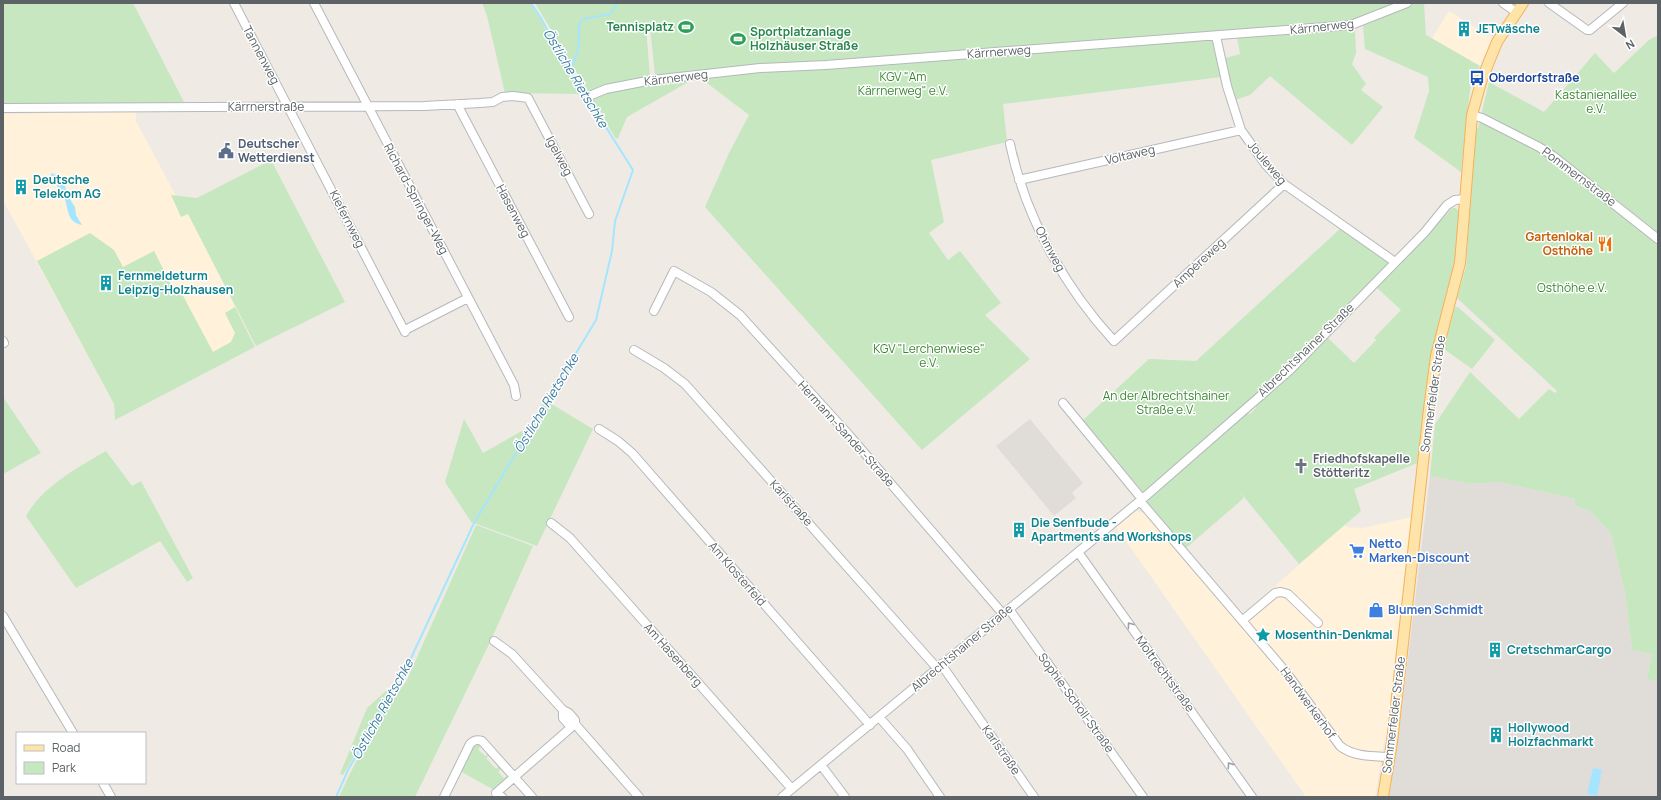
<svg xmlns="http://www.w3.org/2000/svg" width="1661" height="800" font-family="Manrope,sans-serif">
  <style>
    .commercial { fill: #fff1da }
    .industrial { fill: #e0ddd9 }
    .green { fill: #c6e7c0 }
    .water { fill: #a5e5ff }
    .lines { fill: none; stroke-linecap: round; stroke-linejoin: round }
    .stream { stroke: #a5e5ff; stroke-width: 2 }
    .minor-casing { stroke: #b5b8bc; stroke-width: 10 }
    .major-casing { stroke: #f5b158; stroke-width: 12 }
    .minor { stroke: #fff; stroke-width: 8 }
    .major { stroke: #ffe4aa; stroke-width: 10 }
    .oneway { stroke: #9da1a3 }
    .labels { text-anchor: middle; stroke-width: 3; stroke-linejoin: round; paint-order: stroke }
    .leisure-label { font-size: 12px; font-weight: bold; fill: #27864d; stroke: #fff; text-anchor: end }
    .street-label { font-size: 12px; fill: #5c6265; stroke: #fff }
    .culture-label { font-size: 12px; font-weight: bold; fill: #0d838f; stroke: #fff; text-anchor: start }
    .park-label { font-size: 12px; fill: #3c8633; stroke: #fff }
    .transit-label { font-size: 12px; font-weight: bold; fill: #164399; stroke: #fff; text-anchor: start }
    .service-label { font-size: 12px; font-weight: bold; fill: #4e5e75; stroke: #fff; text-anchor: start }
    .food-label { font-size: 12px; font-weight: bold; fill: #c56008; stroke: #fff; text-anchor: end }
    .worship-label { font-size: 12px; font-weight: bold; fill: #5b616d; stroke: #fff; text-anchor: start }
    .shop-label { font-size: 12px; font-weight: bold; fill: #366cbe; stroke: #fff; text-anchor: start }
    .water-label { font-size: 13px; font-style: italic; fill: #397ca2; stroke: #fff }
  </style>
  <rect width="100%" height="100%" fill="#efebe4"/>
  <path class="commercial" d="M1449,11L1492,38L1480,66L1432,38Z
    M136,111V121L176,196L188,213L255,347L115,420L114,404L3,200V114Z
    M1136,511L1144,513L1237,619L1345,525L1347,527L1363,528L1412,517L1388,729L1384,742L1375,797H1306L1116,527Z"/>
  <path class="industrial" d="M1030,419L1083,483L1072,493L1076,498L1054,516L996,446Z
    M1430,476L1471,484L1499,482L1575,499V506L1589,510L1611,533L1625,593L1632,650L1652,654L1647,678L1658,681V797H1389L1399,732Z"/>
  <path class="green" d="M3,3H133L184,102L128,105L3,104Z
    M482,3H530L541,20L558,54L582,94L505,93L487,16Z
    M535,3H1402L1358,22L1211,34L1221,77L1003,104L1007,142L931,160L944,222L929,233L948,260L960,251L1001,303L985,315L1030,359L922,450L705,207L729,153L749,115L699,77L655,76L650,27H646L650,77L589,93Z
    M1415,3H1424L1426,35L1480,66L1470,90L1461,172L1414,138L1429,91L1428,77L1365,49L1363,26Z
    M1355,29L1356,53L1352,64L1366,84L1361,90L1383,107L1352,145L1270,76L1250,95L1235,100L1225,58L1240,54L1237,37Z
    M1658,35V681L1647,679L1652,654L1632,650L1625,593L1611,533L1589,510L1575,506V499L1499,482L1471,484L1430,476L1435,424L1470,372L1519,419L1549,389L1555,393L1557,391L1457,298L1466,267L1475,130L1478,128L1489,82L1544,112L1595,53L1614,73L1649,40Z
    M697,77L627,117L618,138L616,139L591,98C624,84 661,82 697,77Z
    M271,160L345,302L256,346L188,214L181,217L171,195L197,198Z
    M1452,208H1456L1459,212L1454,268L1431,356L1426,386L1417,463L1354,489L1361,511L1299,564L1240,492L1244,498L1186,548L1149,507L1147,505L1148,500L1247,413L1250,414L1256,408V405L1293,372L1327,337L1354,363L1376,340L1374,338L1401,310L1376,287L1423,240Z
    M1341,228L1391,262L1289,368L1144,493L1083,420L1149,359L1196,361Z
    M90,233L114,250L123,267L154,251L175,292H181L213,352L231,342L235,333L225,313L235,307L255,347L115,420L114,404L37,261Z
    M1455,307H1458L1495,340L1472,369L1444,349Z
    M3,397L41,453L3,474Z
    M545,400L593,429L537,546L471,522L445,482L464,419L483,453L529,427Z
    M106,451L132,486L141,481L193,578L187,582L160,541L76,588L26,516C43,486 77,468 106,451Z
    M476,525L533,546L491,640L415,797H339C357,757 379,717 406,682Z
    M397,681L391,695L343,775L340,774L367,708Z
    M477,744L482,745L478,749L485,756L488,754L490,755L486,758L496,769L499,766L501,769L498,772L504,778L508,775L509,777L494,790L460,771L474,745Z"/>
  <path class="water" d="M52,173L58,176L64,183L68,196L75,207L76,215L82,225C65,222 69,206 63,194C59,188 54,182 50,176Z
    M1593,768L1602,770L1597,796L1587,794Z"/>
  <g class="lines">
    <path class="stream" d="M572,66C575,58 579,50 579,41C579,34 578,29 580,22L584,19L610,14L618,3
      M336,797L349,768L398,686L474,523L596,320L612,251L615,221L633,170L559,53L541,18L531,3"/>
    <defs>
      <path id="minor" d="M234,3L405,332
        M314,3L514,385L516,396
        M1503,3L1516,12
        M1549,3L1587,30H1590L1623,3
        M1216,36L1227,86L1241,130L1266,165L1284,184L1395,262
        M589,96L606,89L652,80L760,68L826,65L1351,25L1407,3
        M457,104L569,317
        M3,108L424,106L480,103L493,102L502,97L513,96L528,98L589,214
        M1472,115L1482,118L1539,147L1553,156L1658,239
        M1010,144C1025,216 1064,287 1114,341L1284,184
        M1019,180L1241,130
        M654,311L674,271L711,292L740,315L849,435L1003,614
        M405,330L468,298
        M3,341L4,343
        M634,350L664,368L685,384L937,668
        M1063,403L1142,499
        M599,429L618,441L632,453L870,725
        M1140,501L1286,672L1340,746C1354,757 1372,756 1390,757
        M551,523L570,538L792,789
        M1078,552L1252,797
        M1009,609L1143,797
        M3,616L73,733
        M1243,620L1275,593L1281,592L1288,594L1318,623
        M494,641L512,654L563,710L569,713L575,720V724L639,797
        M941,664L1034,797
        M563,710V718L571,727
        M879,717L907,749L940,797
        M821,765L845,797
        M103,783L111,797
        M444,797L470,744C474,740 477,739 482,741L532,797
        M502,797L496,793L575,724
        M782,797L1147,495L1290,370L1425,232L1447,205L1455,200L1465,199"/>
      <path id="major" d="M1383,797L1392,742L1429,409L1436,356L1460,263L1472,115L1482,79L1497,42L1523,3"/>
    </defs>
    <use href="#minor" class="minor-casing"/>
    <use href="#major" class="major-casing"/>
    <use href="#minor" class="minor"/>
    <use href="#major" class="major"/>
  </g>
  <defs><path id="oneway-chevron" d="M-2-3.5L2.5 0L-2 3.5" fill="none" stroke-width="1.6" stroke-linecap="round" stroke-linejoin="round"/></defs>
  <g class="oneway">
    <use href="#oneway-chevron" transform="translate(1130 625) rotate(-126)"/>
    <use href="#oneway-chevron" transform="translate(1230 765) rotate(-125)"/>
  </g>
  <defs>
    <symbol id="stadium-bare" viewBox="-9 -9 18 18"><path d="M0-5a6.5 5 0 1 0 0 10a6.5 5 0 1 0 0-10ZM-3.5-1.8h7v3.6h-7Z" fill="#2e9e5b" stroke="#fff" stroke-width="2.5" paint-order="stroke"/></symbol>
    <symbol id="building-bare" viewBox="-9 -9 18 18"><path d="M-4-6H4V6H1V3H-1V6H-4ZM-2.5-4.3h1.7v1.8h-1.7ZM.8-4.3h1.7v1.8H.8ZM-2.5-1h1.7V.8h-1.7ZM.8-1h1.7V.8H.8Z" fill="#0f9aa8" stroke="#fff" stroke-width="2.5" paint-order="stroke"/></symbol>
    <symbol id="bus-bare" viewBox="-9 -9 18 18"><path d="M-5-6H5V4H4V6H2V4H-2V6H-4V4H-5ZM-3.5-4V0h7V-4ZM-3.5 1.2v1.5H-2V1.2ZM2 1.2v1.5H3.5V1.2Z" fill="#1a4fb4" stroke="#fff" stroke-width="2.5" paint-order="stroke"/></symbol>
    <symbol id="civic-bare" viewBox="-9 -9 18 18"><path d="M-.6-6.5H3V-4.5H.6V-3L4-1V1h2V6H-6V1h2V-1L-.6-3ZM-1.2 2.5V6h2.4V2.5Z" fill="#5c6f8a" stroke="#fff" stroke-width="2.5" paint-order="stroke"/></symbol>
    <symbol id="restaurant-bare" viewBox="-9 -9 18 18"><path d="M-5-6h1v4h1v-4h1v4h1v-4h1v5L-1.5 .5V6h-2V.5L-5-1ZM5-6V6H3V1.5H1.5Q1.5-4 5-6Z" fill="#e8710a" stroke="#fff" stroke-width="2.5" paint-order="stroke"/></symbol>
    <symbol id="church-bare" viewBox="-9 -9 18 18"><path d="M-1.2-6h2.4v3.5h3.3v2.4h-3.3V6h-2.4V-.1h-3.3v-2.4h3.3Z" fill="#6b7280" stroke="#fff" stroke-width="2.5" paint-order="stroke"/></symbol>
    <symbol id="supermarket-bare" viewBox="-9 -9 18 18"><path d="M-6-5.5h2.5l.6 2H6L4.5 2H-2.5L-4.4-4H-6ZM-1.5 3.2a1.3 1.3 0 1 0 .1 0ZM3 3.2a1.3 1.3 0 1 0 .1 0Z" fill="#3f7fe0" stroke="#fff" stroke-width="2.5" paint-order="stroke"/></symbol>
    <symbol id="shop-bare" viewBox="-9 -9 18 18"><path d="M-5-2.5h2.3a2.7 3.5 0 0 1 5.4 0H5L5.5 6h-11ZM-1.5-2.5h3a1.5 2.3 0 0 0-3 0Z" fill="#3f7fe0" stroke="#fff" stroke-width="2.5" paint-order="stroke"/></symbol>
    <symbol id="sight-bare" viewBox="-9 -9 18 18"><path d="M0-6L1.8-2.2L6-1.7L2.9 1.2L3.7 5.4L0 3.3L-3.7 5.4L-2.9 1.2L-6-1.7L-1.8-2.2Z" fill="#0f9aa8" stroke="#fff" stroke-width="2.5" paint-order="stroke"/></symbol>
  </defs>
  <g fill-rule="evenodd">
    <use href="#stadium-bare" x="675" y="16" width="22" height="22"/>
    <use href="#building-bare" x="1453" y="18" width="22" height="22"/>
    <use href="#stadium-bare" x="727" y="28" width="22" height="22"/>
    <use href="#bus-bare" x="1466" y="67" width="22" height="22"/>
    <use href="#civic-bare" x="215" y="140" width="22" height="22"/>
    <use href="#building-bare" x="10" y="176" width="22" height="22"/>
    <use href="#restaurant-bare" x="1594" y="233" width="22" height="22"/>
    <use href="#building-bare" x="95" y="272" width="22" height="22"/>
    <use href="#church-bare" x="1290" y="455" width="22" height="22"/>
    <use href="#building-bare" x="1008" y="519" width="22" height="22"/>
    <use href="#supermarket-bare" x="1346" y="540" width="22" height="22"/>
    <use href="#shop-bare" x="1365" y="599" width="22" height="22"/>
    <use href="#sight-bare" x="1252" y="624" width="22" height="22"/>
    <use href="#building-bare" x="1484" y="639" width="22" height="22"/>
    <use href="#building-bare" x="1485" y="724" width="22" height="22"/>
  </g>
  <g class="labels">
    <g class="leisure-label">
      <text x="674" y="31">Tennisplatz</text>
      <text x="750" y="36" text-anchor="start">Sportplatzanlage<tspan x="750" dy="14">Holzhäuser Straße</tspan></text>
    </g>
    <g class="street-label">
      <text transform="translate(1322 27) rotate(-6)" y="4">Kärrnerweg</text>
      <text transform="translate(999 52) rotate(-4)" y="4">Kärrnerweg</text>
      <text transform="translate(261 55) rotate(62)" y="4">Tannenweg</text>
      <text transform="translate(676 78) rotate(-7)" y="4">Kärrnerweg</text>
      <text x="266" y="111">Kärrnerstraße</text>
      <text transform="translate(1130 155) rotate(-13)" y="4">Voltaweg</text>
      <text transform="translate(559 156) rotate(62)" y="4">Igelweg</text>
      <text transform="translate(1267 163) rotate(50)" y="4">Jouleweg</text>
      <text transform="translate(1579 177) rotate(37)" y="4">Pommernstraße</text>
      <text transform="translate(416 199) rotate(62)" y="4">Richard-Springer-Weg</text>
      <text transform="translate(513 211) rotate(62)" y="4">Hasenweg</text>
      <text transform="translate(347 219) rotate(63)" y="4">Kiefernweg</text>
      <text transform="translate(1050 249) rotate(62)" y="4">Ohmweg</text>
      <text transform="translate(1199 263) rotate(-43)" y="4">Ampèreweg</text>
      <text transform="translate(1306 350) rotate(-44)" y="4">Albrechtshainer Straße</text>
      <text transform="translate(1433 394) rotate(-82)" y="4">Sommerfelder Straße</text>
      <text transform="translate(846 434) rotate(48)" y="4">Hermann-Sander-Straße</text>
      <text transform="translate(791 503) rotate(48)" y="4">Karlstraße</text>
      <text transform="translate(737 574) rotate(49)" y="4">Am Klosterfeld</text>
      <text transform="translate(962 648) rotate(-40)" y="4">Albrechtshainer Straße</text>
      <text transform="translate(673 655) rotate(48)" y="4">Am Hasenberg</text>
      <text transform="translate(1165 674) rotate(54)" y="4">Moltrechtstraße</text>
      <text transform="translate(1076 703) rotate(54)" y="4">Sophie-Scholl-Straße</text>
      <text transform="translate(1308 703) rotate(54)" y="4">Handwerkerhof</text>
      <text transform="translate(1394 715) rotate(-83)" y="4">Sommerfelder Straße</text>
      <text transform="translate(1001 750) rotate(55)" y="4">Karlstraße</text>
    </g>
    <g class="culture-label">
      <text x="1476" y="33">JETwäsche</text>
      <text x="33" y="184">Deutsche<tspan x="33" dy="14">Telekom AG</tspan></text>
      <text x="118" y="280">Fernmeldeturm<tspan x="118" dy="14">Leipzig-Holzhausen</tspan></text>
      <text x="1031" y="527">Die Senfbude -<tspan x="1031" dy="14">Apartments and Workshops</tspan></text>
      <text x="1275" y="639">Mosenthin-Denkmal</text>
      <text x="1507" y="654">CretschmarCargo</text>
      <text x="1508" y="732">Hollywood<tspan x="1508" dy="14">Holzfachmarkt</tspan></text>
    </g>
    <g class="park-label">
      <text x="903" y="81">KGV "Am<tspan x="903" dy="14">Kärrnerweg" e.V.</tspan></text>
      <text x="1596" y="99">Kastanienallee<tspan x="1596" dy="14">e.V.</tspan></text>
      <text x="1572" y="292">Osthöhe e.V.</text>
      <text x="929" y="353">KGV "Lerchenwiese"<tspan x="929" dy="14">e.V.</tspan></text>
      <text x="1166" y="400">An der Albrechtshainer<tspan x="1166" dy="14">Straße e.V.</tspan></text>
    </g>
    <g class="transit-label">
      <text x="1489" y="82">Oberdorfstraße</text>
    </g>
    <g class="service-label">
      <text x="238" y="148">Deutscher<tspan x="238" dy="14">Wetterdienst</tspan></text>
    </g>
    <g class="food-label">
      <text x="1593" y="241">Gartenlokal<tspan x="1593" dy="14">Osthöhe</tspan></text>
    </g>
    <g class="worship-label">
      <text x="1313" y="463">Friedhofskapelle<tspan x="1313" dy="14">Stötteritz</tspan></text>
    </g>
    <g class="shop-label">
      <text x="1369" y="548">Netto<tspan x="1369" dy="14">Marken-Discount</tspan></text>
      <text x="1388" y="614">Blumen Schmidt</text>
    </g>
    <g class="water-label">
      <text transform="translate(576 78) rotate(59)" y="5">Östliche Rietschke</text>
      <text transform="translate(546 403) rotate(-59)" y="5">Östliche Rietschke</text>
      <text transform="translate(382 709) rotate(-61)" y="5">Östliche Rietschke</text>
    </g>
  </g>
  <rect width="1661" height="800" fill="none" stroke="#5c6265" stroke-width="8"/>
  <rect x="16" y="732" width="130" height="52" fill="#ffffff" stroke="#bec0c1"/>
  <rect x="24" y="745" width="20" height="6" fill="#ffe4aa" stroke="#bec0c1"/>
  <text x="52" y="752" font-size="12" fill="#5c6265">Road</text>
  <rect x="24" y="762" width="20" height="12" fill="#c6e7c0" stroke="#bec0c1"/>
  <text x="52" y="772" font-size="12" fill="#5c6265">Park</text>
  <g transform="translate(1625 36) rotate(149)" stroke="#ffffff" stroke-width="3" paint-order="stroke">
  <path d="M0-3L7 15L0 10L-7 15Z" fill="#5c6265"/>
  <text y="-6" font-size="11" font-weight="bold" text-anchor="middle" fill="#5c6265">N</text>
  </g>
</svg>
